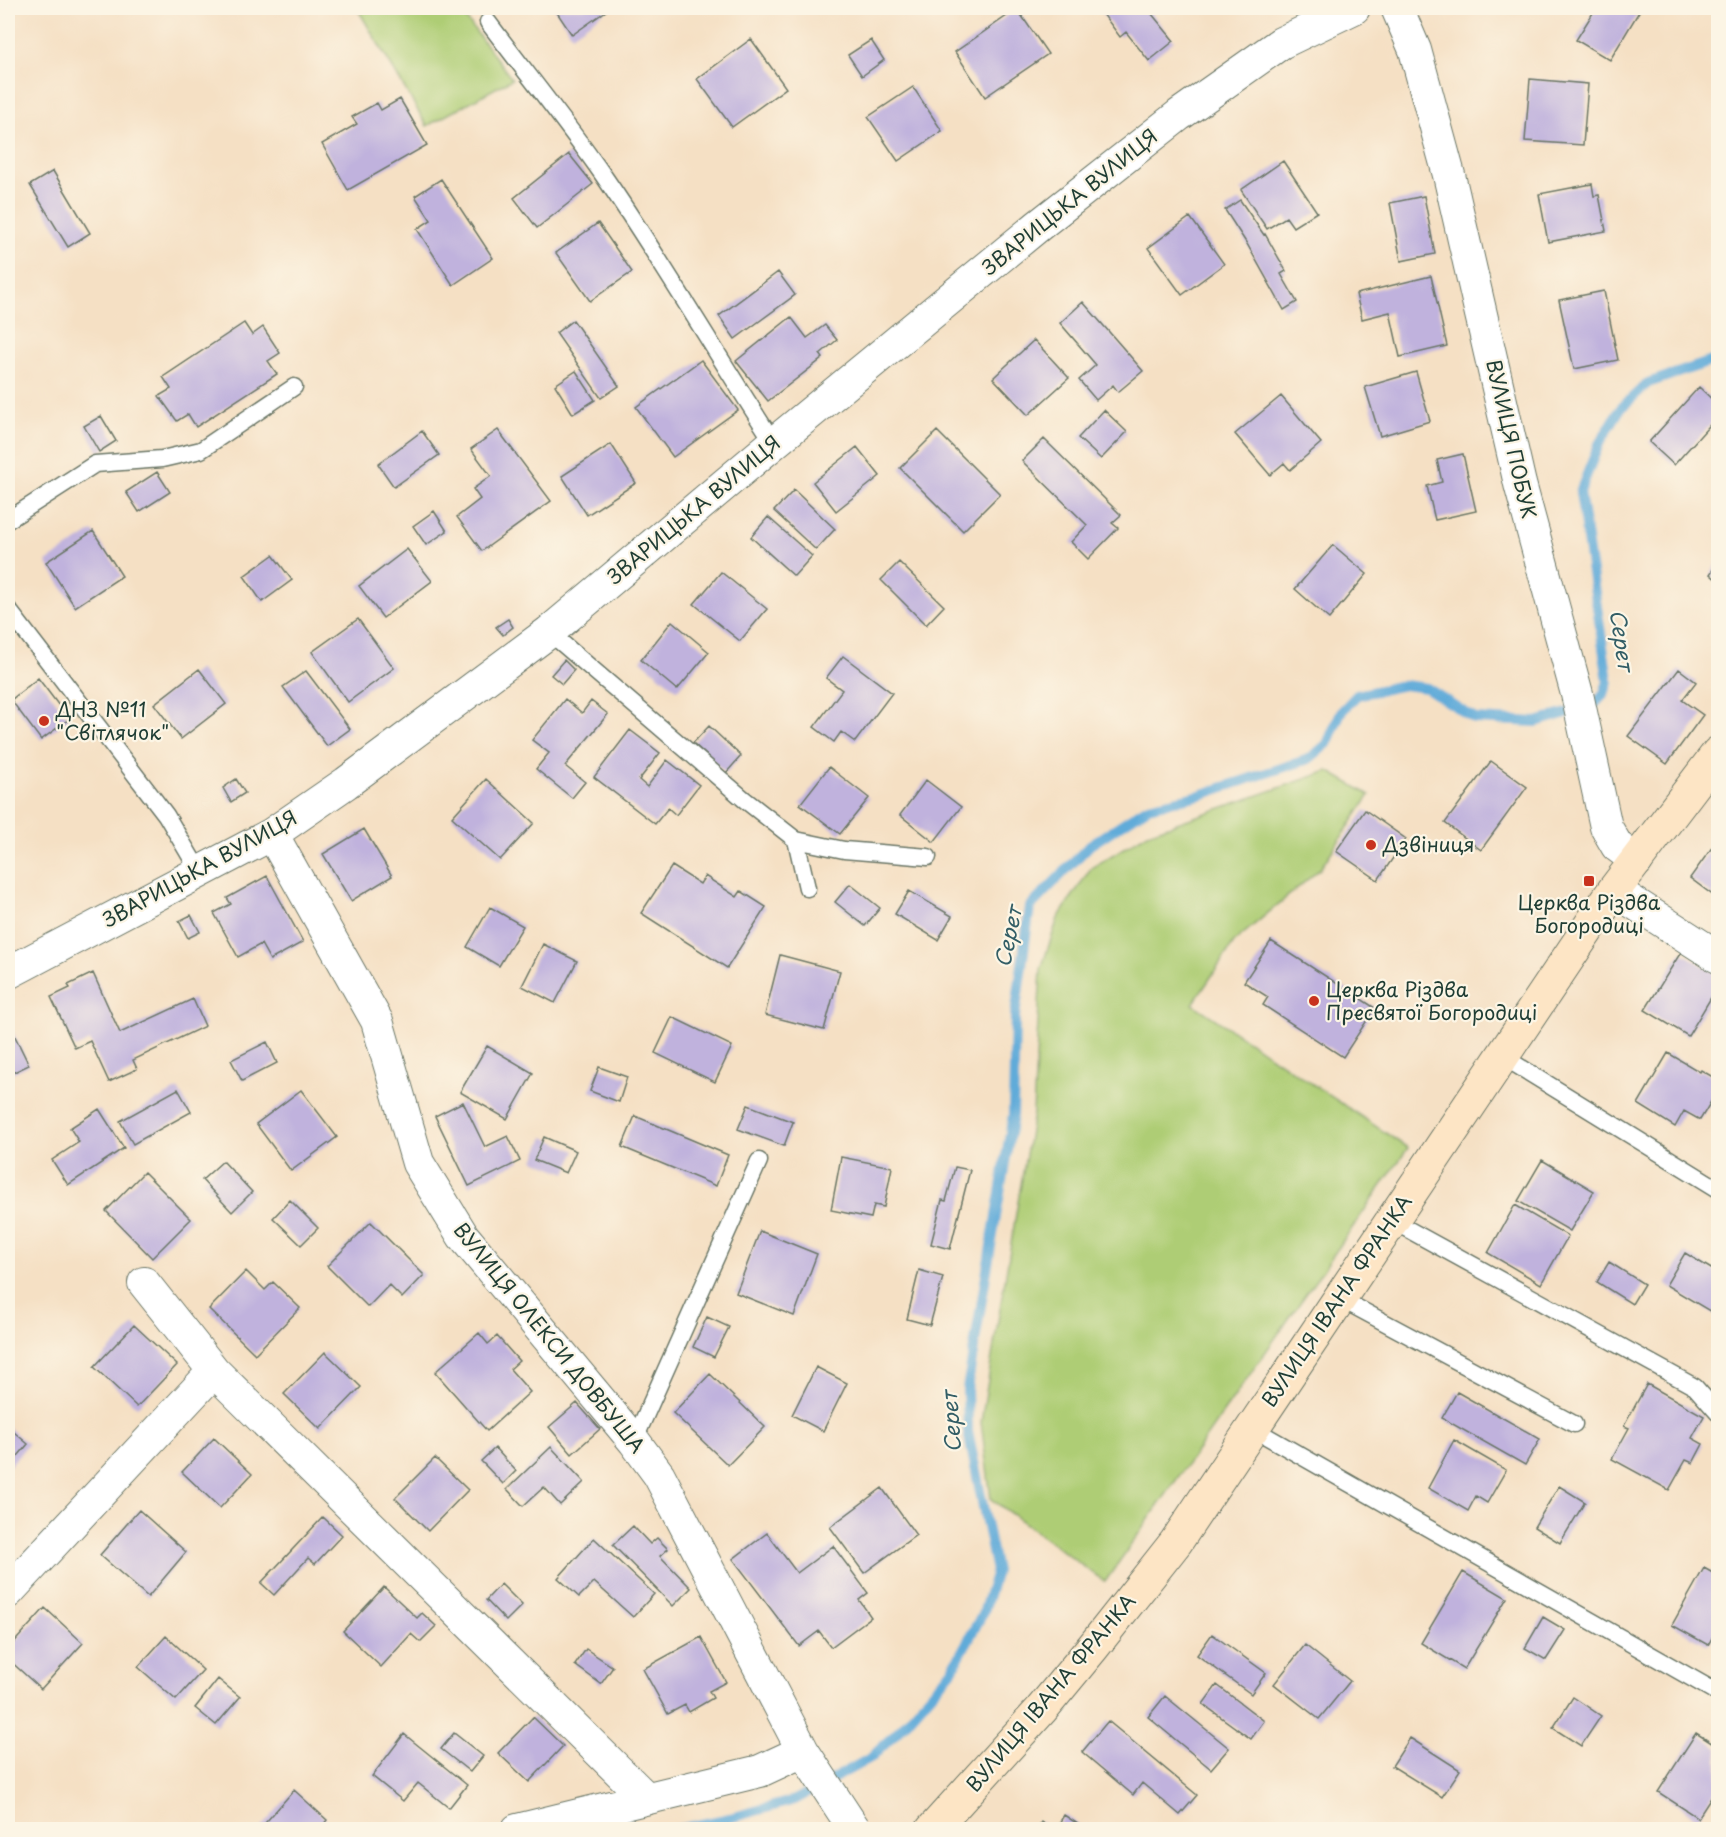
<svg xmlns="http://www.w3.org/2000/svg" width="1726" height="1837" font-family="'Playpen Sans',sans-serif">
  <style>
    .green { fill: #aecd74; stroke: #668554; stroke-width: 1.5 }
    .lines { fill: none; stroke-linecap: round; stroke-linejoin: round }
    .stream { stroke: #61abd9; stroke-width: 10 }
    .building { fill: #c0b2dd }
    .service-casing { stroke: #6a7666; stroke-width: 19 }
    .minor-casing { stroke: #6a7666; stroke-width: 34 }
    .secondary-casing { stroke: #6a7666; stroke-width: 35 }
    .service { stroke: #fff; stroke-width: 16 }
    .minor { stroke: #fff; stroke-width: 32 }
    .secondary { stroke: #fde5c5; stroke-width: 33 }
    .poi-dot { fill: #c8321e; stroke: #fcf5e5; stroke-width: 2 }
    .labels { text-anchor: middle; stroke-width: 4.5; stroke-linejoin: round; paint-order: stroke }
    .street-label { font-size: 20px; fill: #1f3d34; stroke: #fcf5e5 }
    .poi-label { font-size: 20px; fill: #1f3d34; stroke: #fcf5e5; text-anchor: start }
    .water-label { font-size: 21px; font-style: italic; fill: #335e66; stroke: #fcf5e5 }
  </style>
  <rect width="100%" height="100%" fill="#fcf5e5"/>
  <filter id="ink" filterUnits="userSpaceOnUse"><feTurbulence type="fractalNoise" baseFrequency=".0167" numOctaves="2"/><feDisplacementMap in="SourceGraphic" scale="12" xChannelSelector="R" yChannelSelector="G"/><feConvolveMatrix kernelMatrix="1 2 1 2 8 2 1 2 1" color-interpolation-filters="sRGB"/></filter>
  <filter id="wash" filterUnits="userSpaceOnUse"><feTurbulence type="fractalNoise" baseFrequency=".008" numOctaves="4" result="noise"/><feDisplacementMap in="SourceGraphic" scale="24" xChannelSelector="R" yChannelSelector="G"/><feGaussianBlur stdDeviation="1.35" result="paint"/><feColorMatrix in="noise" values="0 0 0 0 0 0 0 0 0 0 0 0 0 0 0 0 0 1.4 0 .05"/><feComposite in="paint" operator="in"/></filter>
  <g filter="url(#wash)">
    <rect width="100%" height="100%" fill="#f5e0c4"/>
    <path class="green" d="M357,8H458L512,79L427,126Z
      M1328,771L1370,795L1320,869L1235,941L1193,1004L1408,1148L1105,1582L991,1499L981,1422L1033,1113L1041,969L1058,918L1091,868L1148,833Z"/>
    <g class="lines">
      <path class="stream" d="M675,1830L730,1818L795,1800L872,1757L903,1726L952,1670L984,1611L996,1571L968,1432L967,1389L1013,1115L1015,1016L1030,907L1090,845L1148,807L1200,795L1309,759L1327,744L1341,712L1357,695L1404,685L1427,688L1475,719L1536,722L1594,705L1604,694L1608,681L1580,492L1599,444L1621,408L1648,383L1718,359"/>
    </g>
    <g id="blocks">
      <path class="building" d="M554,8H603L606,11L572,35Z
        M1103,8H1147L1174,41L1149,61L1126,32L1120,37L1100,10Z
        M1596,8H1637L1640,10L1610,60L1576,40Z
        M1017,9L1048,54L985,97L955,52Z
        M751,39L786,88L732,127L697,79Z
        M871,40L884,60L862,76L848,55Z
        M1530,79L1588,84L1583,145L1525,141Z
        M913,87L942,131L898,161L868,117Z
        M400,99L427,145L348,190L322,144L357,124L352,117L377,103L381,110Z
        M569,154L593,184L537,228L514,198Z
        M1283,161L1317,212L1293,227L1286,217L1267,229L1241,190Z
        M53,171L90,233L68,247L30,185Z
        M441,179L493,258L453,285L417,229L431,220L415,196Z
        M1592,184L1594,196L1599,195L1606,231L1548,242L1539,194Z
        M1424,196L1435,254L1401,261L1390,203Z
        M1240,200L1264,235L1265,234L1286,271L1281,274L1297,302L1284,310L1247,244L1225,210Z
        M1190,217L1224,264L1182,295L1148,248Z
        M598,223L632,272L590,301L556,253Z
        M778,272L795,295L735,339L719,316Z
        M1431,276L1447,346L1400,357L1390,312L1362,319L1356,294Z
        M1604,291L1618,360L1574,369L1559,300Z
        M1083,302L1143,371L1118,392L1113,385L1096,400L1079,380L1096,365L1060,323Z
        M791,317L807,338L825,325L837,340L820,354L823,358L768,401L736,361Z
        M573,320L619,386L601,398L556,333Z
        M244,323L252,335L263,327L280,353L268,361L277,374L196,427L188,414L177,421L159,396L171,389L163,377Z
        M1034,340L1069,378L1028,415L993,378Z
        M701,360L738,410L673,457L636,407Z
        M576,371L595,400L573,414L555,385Z
        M1416,372L1430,421L1380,436L1365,387Z
        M1699,387L1718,405V416L1674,465L1649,442Z
        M1281,396L1321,443L1290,470L1284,463L1270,475L1235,434Z
        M1104,410L1127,432L1101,459L1078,438Z
        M101,416L116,441L99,452L84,426Z
        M498,430L551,501L482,551L457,517L480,499L473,489L491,476L471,449Z
        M422,431L439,455L394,487L378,464Z
        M937,431L1000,494L963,531L900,468Z
        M1044,439L1121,515L1112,523L1118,528L1088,559L1071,542L1087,525L1022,461Z
        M611,444L636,483L587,515L562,476Z
        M857,447L880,476L836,511L813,482Z
        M1463,454L1476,511L1435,520L1427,486L1442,482L1437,460Z
        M157,472L170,492L139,512L126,492Z
        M794,490L835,529L816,550L774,511Z
        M434,511L447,531L426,545L413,526Z
        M768,517L812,556L794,576L751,537Z
        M93,531L122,576L75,607L46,562Z
        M1333,545L1367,574L1329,619L1295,589Z
        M407,549L432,581L383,618L359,586Z
        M273,555L292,580L262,602L244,576Z
        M899,562L944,606L926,625L881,580Z
        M1718,562V581L1710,574Z
        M721,572L767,609L740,641L694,604Z
        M358,619L394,668L348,702L312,652Z
        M508,619L513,627L503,635L496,627Z
        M672,621L709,652L677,690L641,660Z
        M843,656L892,693L855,742L841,732L834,742L814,727L842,690L826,678Z
        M564,660L574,670L562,684L551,675Z
        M199,669L226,704L181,739L154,704Z
        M1679,669L1696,682L1682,700L1703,715L1667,764L1628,736Z
        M306,671L350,729L327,746L283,687Z
        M38,678L69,719L41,740L11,700Z
        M565,699L582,713L591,701L608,714L565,766L585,782L572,798L536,769L549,753L532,740Z
        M709,726L741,756L726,773L693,743Z
        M630,730L660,753L639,780L647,787L667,760L699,785L676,815L668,808L655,824L594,777Z
        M1491,761L1527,787L1481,850L1445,823Z
        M829,767L869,798L840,834L800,804Z
        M236,779L245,793L231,802L223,788Z
        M486,779L534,823L500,860L452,817Z
        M926,780L961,807L934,842L900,815Z
        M1365,810L1406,839L1378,880L1336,851Z
        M364,829L392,876L351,901L323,854Z
        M1718,839V899L1690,878Z
        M672,866L700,884L705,876L737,897L741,891L766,907L727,968L641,913Z
        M267,876L303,942L270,960L261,944L238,957L214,913L231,904L227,898Z
        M850,884L880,908L865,926L835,902Z
        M909,891L952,916L938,940L895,914Z
        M490,907L523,926L499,966L467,947Z
        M191,915L200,932L188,938L179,921Z
        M1271,941L1375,1008L1343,1057L1263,1005L1268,997L1244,982Z
        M543,944L577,961L555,1003L522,986Z
        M1681,952L1718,975V986L1688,1036L1645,1010Z
        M780,955L840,971L824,1030L765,1015Z
        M93,973L120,1033L193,999L205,1026L133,1060L137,1069L109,1082L90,1041L75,1048L51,997L70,988L68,985Z
        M672,1017L732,1046L715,1082L655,1053Z
        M8,1022L29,1065L8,1075Z
        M267,1042L277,1063L242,1081L231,1060Z
        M487,1046L533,1073L507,1119L460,1092Z
        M1668,1053L1700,1072L1701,1070L1718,1080V1090L1700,1120L1684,1111L1675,1127L1638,1104Z
        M599,1067L627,1077L619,1102L590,1091Z
        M178,1089L191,1112L133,1144L120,1121Z
        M301,1090L337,1137L291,1171L256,1124Z
        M463,1102L485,1147L508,1136L520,1161L469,1186L435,1116Z
        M748,1105L793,1122L784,1146L738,1129Z
        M99,1109L124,1148L68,1185L52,1160L79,1142L70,1128Z
        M635,1116L728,1155L716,1186L622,1147Z
        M544,1137L576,1151L566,1173L534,1160Z
        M841,1157L892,1167L884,1207L874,1205L871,1218L831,1210Z
        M1542,1160L1594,1191L1570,1231L1518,1201Z
        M223,1161L252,1192L232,1212L202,1180Z
        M955,1167L970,1170L950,1249L931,1244L942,1200L946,1201Z
        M144,1172L191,1219L152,1258L106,1211Z
        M290,1200L318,1228L301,1245L273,1218Z
        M1515,1205L1568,1236L1541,1284L1488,1253Z
        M371,1222L424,1275L402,1298L389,1285L368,1307L327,1266Z
        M760,1231L817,1254L794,1316L736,1293Z
        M1685,1253L1718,1273V1316L1666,1285Z
        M1609,1262L1644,1284L1632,1304L1597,1282Z
        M919,1270L943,1277L930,1325L907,1319Z
        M246,1271L265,1290L273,1282L300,1308L255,1354L209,1309Z
        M707,1317L729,1327L714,1357L693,1347Z
        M134,1325L177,1365L137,1407L94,1367Z
        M479,1333L488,1344L497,1336L519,1361L510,1369L530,1392L487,1431L435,1372Z
        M325,1352L361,1387L320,1429L284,1394Z
        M816,1367L847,1383L823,1431L792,1415Z
        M710,1374L765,1427L728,1465L673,1413Z
        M1647,1384L1704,1416L1692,1438L1703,1444L1693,1463L1686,1460L1669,1490L1612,1459L1629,1428L1624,1426Z
        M1457,1392L1540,1439L1525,1465L1442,1418Z
        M577,1403L600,1429L572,1454L549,1427Z
        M8,1427L28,1444L8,1468Z
        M214,1438L252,1474L220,1508L182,1472Z
        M1454,1440L1506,1470L1487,1503L1476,1496L1468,1511L1428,1488Z
        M551,1447L584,1482L560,1505L544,1487L523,1506L507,1489Z
        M495,1448L516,1471L503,1484L481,1461Z
        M435,1458L468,1490L428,1531L395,1498Z
        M1559,1486L1585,1502L1560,1543L1534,1527Z
        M882,1488L916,1535L864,1573L830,1527Z
        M139,1510L186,1552L148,1597L100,1555Z
        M323,1517L342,1535L315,1564L308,1558L274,1595L261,1583Z
        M633,1526L650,1544L657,1538L668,1549L660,1556L691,1588L673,1606L613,1545Z
        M767,1533L797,1573L833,1546L868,1593L859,1600L871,1617L831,1647L819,1631L799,1646L733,1559Z
        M594,1538L654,1594L633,1617L594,1582L579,1597L558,1578Z
        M1704,1568L1718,1576V1627L1708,1645L1672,1625Z
        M1463,1572L1507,1598L1464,1669L1421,1643Z
        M501,1584L522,1605L506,1621L486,1600Z
        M384,1587L417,1618L422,1613L436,1626L420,1642L411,1634L381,1667L343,1631Z
        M45,1608L83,1643L41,1689L8,1659V1649Z
        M1543,1617L1565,1630L1546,1660L1525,1648Z
        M1212,1634L1266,1673L1251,1694L1197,1655Z
        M166,1636L203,1670L176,1700L138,1667Z
        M701,1637L726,1682L709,1691L713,1698L689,1712L685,1705L668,1714L643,1669Z
        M1305,1645L1350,1681L1319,1719L1274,1684Z
        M586,1649L613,1667L601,1684L575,1665Z
        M218,1679L240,1697L216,1725L195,1708Z
        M1217,1685L1264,1721L1251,1739L1203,1704Z
        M1165,1696L1229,1748L1211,1769L1148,1717Z
        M1573,1697L1601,1716L1581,1746L1553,1728Z
        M533,1717L563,1746L529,1782L498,1753Z
        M1108,1721L1197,1795L1180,1815L1142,1783L1133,1795L1082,1752Z
        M454,1733L483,1756L470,1772L441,1749Z
        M1696,1733L1718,1747V1787L1698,1818L1658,1792Z
        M404,1734L467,1785L449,1808L418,1783L403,1801L372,1776Z
        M1410,1738L1460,1770L1442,1797L1392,1766Z
        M294,1790L327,1820L319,1830H259Z
        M1064,1815L1087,1830H1055Z
        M1041,1822L1053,1830H1036Z"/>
    </g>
  </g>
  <g filter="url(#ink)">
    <use href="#blocks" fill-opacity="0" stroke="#6a7666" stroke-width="1.5"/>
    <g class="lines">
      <defs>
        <path id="service" d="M488,22C526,73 567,123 603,175C663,262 716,354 774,443
          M8,520L95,464L162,459L201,450L294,387
          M8,609L166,815L199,871
          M549,632L745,800L796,840L844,850L928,857
          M796,840L807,888
          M1502,1056L1718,1189
          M1391,1220L1695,1387L1718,1413
          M1339,1298L1574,1424
          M1252,1428L1718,1693
          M634,1441L759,1161"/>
        <path id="minor" d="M1397,8L1415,50L1449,175L1520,484L1577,694L1606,827L1617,846L1637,861
          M272,834L377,1021L418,1163L463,1236L634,1441L659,1475L803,1751L855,1830
          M1614,890L1718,957
          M8,973L272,834L346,783L549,632L774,443L1038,226L1179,115L1281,43L1354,8
          M144,1283L214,1371L646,1798
          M8,1592L214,1371
          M517,1830L760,1771L803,1751"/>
        <path id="secondary" d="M932,1830L1041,1710L1093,1647L1176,1542L1614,890L1718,753"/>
      </defs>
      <use href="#service" class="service-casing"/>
      <use href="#minor" class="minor-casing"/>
      <use href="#secondary" class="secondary-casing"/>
      <use href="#service" class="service"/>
      <use href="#minor" class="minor"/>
      <use href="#secondary" class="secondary"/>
    </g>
  </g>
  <g class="poi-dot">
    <circle cx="44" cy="721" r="6"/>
    <circle cx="1371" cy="845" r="6"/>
    <rect x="1583" y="875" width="12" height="12" rx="3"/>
    <circle cx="1314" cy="1001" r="6"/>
  </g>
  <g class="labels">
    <g class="street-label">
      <text transform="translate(1070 202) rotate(-39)" y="7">ЗВАРИЦЬКА ВУЛИЦЯ</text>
      <text transform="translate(1511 439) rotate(77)" y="7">ВУЛИЦЯ ПОБУК</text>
      <text transform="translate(694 510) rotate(-40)" y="7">ЗВАРИЦЬКА ВУЛИЦЯ</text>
      <text transform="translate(200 869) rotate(-29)" y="7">ЗВАРИЦЬКА ВУЛИЦЯ</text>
      <text transform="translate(1337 1301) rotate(-56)" y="7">ВУЛИЦЯ ІВАНА ФРАНКА</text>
      <text transform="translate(549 1338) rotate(51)" y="7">ВУЛИЦЯ ОЛЕКСИ ДОВБУША</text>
      <text transform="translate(1051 1693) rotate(-50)" y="7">ВУЛИЦЯ ІВАНА ФРАНКА</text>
    </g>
    <g class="poi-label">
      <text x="56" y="717">ДНЗ №11<tspan x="56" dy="23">"Світлячок"</tspan></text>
      <text x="1383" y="852">Дзвіниця</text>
      <text x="1589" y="910" text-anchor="middle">Церква Різдва<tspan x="1589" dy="23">Богородиці</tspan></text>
      <text x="1326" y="997">Церква Різдва<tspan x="1326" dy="23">Пресвятої Богородиці</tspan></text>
    </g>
    <g class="water-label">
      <text transform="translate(1621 640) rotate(82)" y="7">Серет</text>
      <text transform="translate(1009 937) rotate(-78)" y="7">Серет</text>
      <text transform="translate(952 1422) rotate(-94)" y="7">Серет</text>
    </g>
  </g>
  <rect width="1726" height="1837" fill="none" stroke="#fcf5e5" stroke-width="30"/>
</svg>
